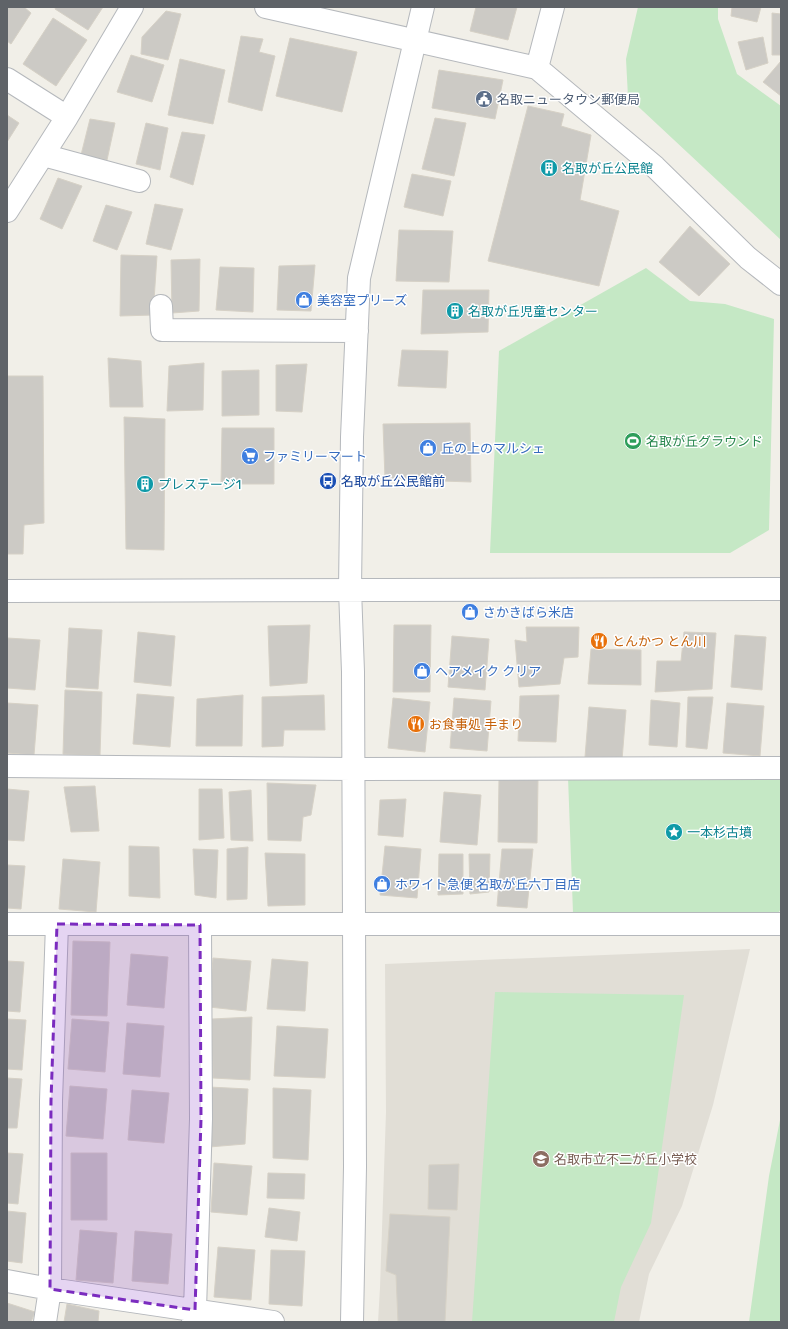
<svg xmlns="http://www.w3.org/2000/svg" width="788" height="1329" font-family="Rubik,'Noto Sans JP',sans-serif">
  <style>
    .education { fill: #e1ded6 }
    .green { fill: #c5e8c5 }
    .building { fill: #cccac5; stroke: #d6d1c6 }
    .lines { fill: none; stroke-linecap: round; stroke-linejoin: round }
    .minor-casing { stroke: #b5b8bc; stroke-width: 24 }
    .minor { stroke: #fff; stroke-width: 22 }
    .marked { fill: #7b2cbf; fill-opacity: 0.2; stroke: #7b2cbf; stroke-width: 3; stroke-dasharray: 8 5; stroke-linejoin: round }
    .labels { text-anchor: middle; stroke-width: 3; stroke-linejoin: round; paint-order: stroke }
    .service-label { font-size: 13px; fill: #4e5e75; stroke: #fff; text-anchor: start }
    .culture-label { font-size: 13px; fill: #0d838f; stroke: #fff; text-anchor: start }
    .shop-label { font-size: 13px; fill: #366cbe; stroke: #fff; text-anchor: start }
    .leisure-label { font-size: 13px; fill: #27864d; stroke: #fff; text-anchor: start }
    .transit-label { font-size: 13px; fill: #164399; stroke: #fff; text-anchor: start }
    .food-label { font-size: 13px; fill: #c56008; stroke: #fff; text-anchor: start }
    .education-label { font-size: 13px; fill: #785e54; stroke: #fff; text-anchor: start }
  </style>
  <rect width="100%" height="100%" fill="#f1efe8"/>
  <path class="education" d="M750,949L713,1105L682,1206L649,1274L639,1322H378L380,1288L386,1112L385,964Z"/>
  <path class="green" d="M638,7H718V19L737,74L781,106V240L628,97L626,59Z
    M646,268L690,301L725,304L774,319L769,530L730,553H490L499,351Z
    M568,777L781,778V909L776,916L573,913Z
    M495,992L684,995L651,1223L621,1287L614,1322H472Z
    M781,1115V1322H749L769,1176Z"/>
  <path class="building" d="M7,7H24L31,13L11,44L7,41Z
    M56,7H103L88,30L55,9Z
    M476,7H517L508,40L470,31Z
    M732,7H761L757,22L731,16Z
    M166,11L181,14L168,60L141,54L142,37Z
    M772,13L781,14V55H772Z
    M53,18L87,40L56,86L23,64Z
    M241,36L263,39L259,52L275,56L262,111L228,102Z
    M763,37L768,63L746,70L738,42Z
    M290,38L357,52L342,112L276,96Z
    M131,55L164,65L152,102L117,92Z
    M180,59L225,70L213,124L168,115Z
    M781,61V96L763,82Z
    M439,70L503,80L495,119L432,108Z
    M528,106L564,114L561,126L591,135L580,200L619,211L599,286L488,261Z
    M7,115L19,123L7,142Z
    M435,118L466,123L454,176L422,169Z
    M90,119L115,123L107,160L81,155Z
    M146,123L168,128L160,170L136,164Z
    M182,132L205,135L193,185L170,177Z
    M412,174L451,181L443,216L404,207Z
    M58,178L82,186L62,229L40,219Z
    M155,204L183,209L171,250L146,244Z
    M106,205L132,212L117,250L93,241Z
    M690,226L730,264L699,296L659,262Z
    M399,230L453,231L449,282L396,281Z
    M121,255L157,256L153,315L120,316Z
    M200,259L199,311L172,313L171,260Z
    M315,265L311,311L277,310L279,266Z
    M220,267L254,268L253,312L216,310Z
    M423,290H489L488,332L421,334Z
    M402,350L448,351L446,388L398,386Z
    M108,358L141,361L143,407H110Z
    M204,363L203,410L167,411L169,366Z
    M307,364L302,412L276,411V365Z
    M259,370V415L222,416V371Z
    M7,376H43L44,523L24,525L23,554H7Z
    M124,417L165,419L164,550L126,549Z
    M470,423L471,482L385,479L383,424Z
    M222,428H274V484H221Z
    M310,625L307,683L270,686L268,626Z
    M394,625H431L430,692H393Z
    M526,627H579L578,657L564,658L560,684L519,687L515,640L527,642Z
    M69,628L102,630L98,689L66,687Z
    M138,632L175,636L171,686L134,682Z
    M684,632L716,633L712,689L655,692L657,661H681Z
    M735,635L766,637L762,690L731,687Z
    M452,636L489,639L485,690L448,687Z
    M7,638L40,640L35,690L7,688Z
    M591,649L641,650V685L588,684Z
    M65,690L102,692L100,755L63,754Z
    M137,694L174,697L170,747L133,744Z
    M243,695L242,746H196L197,699Z
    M324,695L325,730H284L283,746L262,747V697Z
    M559,695L556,742L518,741L520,696Z
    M688,697H713L707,749L686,747Z
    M393,698L430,702L425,752L388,748Z
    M454,698L491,701L487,751L450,748Z
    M651,700L680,703L677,747L649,745Z
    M7,703L38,705L34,755L7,753Z
    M727,703L764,706L760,756L723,753Z
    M589,707L626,710L622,760L585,757Z
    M499,779H538L537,843L498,842Z
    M267,783L316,785L311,815L303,817L301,841L268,840Z
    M95,786L99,831L71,832L64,787Z
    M7,789L29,791L24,841L7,840Z
    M199,789H222L224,838L199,840Z
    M251,790L253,841L231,840L229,792Z
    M444,792L481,795L477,845L440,842Z
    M406,799L403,837L378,835L380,800Z
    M129,846L159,847L160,898L129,896Z
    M385,846L421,849L417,898L380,895Z
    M248,847L247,899L227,900V849Z
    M193,849L218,850L216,898L195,895Z
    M502,849H533L527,908L497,906Z
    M265,853L305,854V905L268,906Z
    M439,854H463V894L438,895Z
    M469,854H490L489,892L470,894Z
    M63,859L100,862L96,912L59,909Z
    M7,865L25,866L21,909L7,908Z
    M73,941L110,942L107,1016L71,1015Z
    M131,954L168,957L164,1008L127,1005Z
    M213,958L251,961L246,1011L209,1007Z
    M272,959L308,962L305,1011L267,1009Z
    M7,961L24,962L20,1012L7,1011Z
    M252,1017L250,1080L213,1078L212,1019Z
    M7,1019L26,1020L22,1070L7,1069Z
    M72,1019L109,1022L105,1072L68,1069Z
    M127,1023L164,1026L160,1077L123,1074Z
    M277,1026L328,1029L325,1078L274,1076Z
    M7,1078L22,1079L17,1128H7Z
    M70,1086L107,1089L103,1139L66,1136Z
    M209,1087L248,1089L245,1144L209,1147Z
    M273,1088L311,1090L308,1160L273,1158Z
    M132,1090L169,1093L164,1143L128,1140Z
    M7,1153L23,1154L18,1204L7,1203Z
    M71,1153H107V1220H71Z
    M214,1163L252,1166L247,1215L211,1212Z
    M459,1164L457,1210L428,1209L429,1165Z
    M268,1173L305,1174L304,1199L267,1198Z
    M269,1208L300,1212L297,1241L265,1237Z
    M7,1211L26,1213L22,1263L7,1261Z
    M390,1214L450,1217L445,1322H398L396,1275L386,1271Z
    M80,1230L117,1233L113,1283L76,1280Z
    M135,1231L172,1234L168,1284L132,1281Z
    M218,1247L255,1250L251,1300L214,1297Z
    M271,1250L305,1251L302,1306L269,1304Z
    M7,1303L35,1312L31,1322H7Z
    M67,1304L99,1311L98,1322H64Z"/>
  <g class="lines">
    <defs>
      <path id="minor" d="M266,7L537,68L655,167L748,258L781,284
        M537,68L553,7
        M7,79L67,117
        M43,155L139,181
        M7,211L67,117L132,7
        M161,306L162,330L357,331
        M7,591L781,589
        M7,766L353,769L781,768
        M7,924H781
        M7,1281L50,1289L273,1322
        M45,1322L50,1289L51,1101L57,924
        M193,1322L195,1310L201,1119L200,925
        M352,1322L355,1167L353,672L350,589L352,437L359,278L423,7"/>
    </defs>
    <use href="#minor" class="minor-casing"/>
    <use href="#minor" class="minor"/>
  </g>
  <path class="marked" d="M57,924L200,925L201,1119L195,1310L50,1289L51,1101Z"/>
  <defs>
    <symbol id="civic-disc" viewBox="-11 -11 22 22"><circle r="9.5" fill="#5c6f8a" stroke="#fff"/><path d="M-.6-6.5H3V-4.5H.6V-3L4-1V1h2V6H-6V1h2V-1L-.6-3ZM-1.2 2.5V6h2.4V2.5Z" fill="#fff"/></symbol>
    <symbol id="building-disc" viewBox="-11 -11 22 22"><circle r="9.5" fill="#0f9aa8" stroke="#fff"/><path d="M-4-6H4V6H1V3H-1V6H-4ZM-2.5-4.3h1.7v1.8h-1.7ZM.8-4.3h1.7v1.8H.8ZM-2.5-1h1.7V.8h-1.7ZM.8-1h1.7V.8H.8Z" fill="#fff"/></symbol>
    <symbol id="shop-disc" viewBox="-11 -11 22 22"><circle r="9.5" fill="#3f7fe0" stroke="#fff"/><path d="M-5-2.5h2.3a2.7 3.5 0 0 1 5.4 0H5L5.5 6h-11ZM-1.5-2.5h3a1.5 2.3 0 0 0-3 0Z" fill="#fff"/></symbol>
    <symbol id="stadium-disc" viewBox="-11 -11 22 22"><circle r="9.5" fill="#2e9e5b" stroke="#fff"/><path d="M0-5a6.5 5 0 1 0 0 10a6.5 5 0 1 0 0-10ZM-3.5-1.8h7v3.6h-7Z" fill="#fff"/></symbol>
    <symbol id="supermarket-disc" viewBox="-11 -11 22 22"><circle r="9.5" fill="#3f7fe0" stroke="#fff"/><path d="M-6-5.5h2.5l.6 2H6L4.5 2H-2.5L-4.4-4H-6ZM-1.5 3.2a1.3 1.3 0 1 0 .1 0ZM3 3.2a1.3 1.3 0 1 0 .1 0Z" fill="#fff"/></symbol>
    <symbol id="bus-disc" viewBox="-11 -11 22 22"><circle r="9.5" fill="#1a4fb4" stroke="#fff"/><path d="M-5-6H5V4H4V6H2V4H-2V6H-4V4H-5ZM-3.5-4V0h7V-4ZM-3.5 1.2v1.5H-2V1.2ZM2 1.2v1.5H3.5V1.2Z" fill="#fff"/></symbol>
    <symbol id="restaurant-disc" viewBox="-11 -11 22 22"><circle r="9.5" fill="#e8710a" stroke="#fff"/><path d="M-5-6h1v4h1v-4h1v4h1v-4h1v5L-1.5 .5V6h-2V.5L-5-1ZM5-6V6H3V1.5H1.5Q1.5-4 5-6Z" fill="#fff"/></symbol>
    <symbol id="sight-disc" viewBox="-11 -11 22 22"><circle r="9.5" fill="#0f9aa8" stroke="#fff"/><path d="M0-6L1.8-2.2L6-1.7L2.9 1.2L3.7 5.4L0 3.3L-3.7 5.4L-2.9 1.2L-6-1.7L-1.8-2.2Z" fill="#fff"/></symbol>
    <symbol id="school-disc" viewBox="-11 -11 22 22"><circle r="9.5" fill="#8d6e63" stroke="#fff"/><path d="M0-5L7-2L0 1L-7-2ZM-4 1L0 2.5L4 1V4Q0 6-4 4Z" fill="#fff"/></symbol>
  </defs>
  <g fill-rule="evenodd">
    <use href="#civic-disc" x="474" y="89" width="20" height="20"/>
    <use href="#building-disc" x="539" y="158" width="20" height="20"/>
    <use href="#shop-disc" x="294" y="290" width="20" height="20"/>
    <use href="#building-disc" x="445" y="301" width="20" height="20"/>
    <use href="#stadium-disc" x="623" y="431" width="20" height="20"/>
    <use href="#shop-disc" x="418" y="438" width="20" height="20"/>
    <use href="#supermarket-disc" x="240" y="446" width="20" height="20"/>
    <use href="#bus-disc" x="318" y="471" width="20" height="20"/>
    <use href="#building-disc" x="135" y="474" width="20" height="20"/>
    <use href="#shop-disc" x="460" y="602" width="20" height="20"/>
    <use href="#restaurant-disc" x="589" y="631" width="20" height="20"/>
    <use href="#shop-disc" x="412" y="661" width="20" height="20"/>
    <use href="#restaurant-disc" x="406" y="714" width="20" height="20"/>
    <use href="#sight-disc" x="664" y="822" width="20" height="20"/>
    <use href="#shop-disc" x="372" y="874" width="20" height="20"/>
    <use href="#school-disc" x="531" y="1149" width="20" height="20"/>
  </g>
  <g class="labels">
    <g class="service-label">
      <text x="497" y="104">名取ニュータウン郵便局</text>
    </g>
    <g class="culture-label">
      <text x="562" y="173">名取が丘公民館</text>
      <text x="468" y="316">名取が丘児童センター</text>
      <text x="158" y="489">プレステージ1</text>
      <text x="687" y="837">一本杉古墳</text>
    </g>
    <g class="shop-label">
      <text x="317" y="305">美容室プリーズ</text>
      <text x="441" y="453">丘の上のマルシェ</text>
      <text x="263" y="461">ファミリーマート</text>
      <text x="483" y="617">さかきばら米店</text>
      <text x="435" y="676">ヘアメイク クリア</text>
      <text x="395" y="889">ホワイト急便 名取が丘六丁目店</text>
    </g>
    <g class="leisure-label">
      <text x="646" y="446">名取が丘グラウンド</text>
    </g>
    <g class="transit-label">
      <text x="341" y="486">名取が丘公民館前</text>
    </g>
    <g class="food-label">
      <text x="612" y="646">とんかつ とん川</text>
      <text x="429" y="729">お食事処 手まり</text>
    </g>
    <g class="education-label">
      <text x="554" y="1164">名取市立不二が丘小学校</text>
    </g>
  </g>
  <rect width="788" height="1329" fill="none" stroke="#5f6368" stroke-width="16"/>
</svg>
